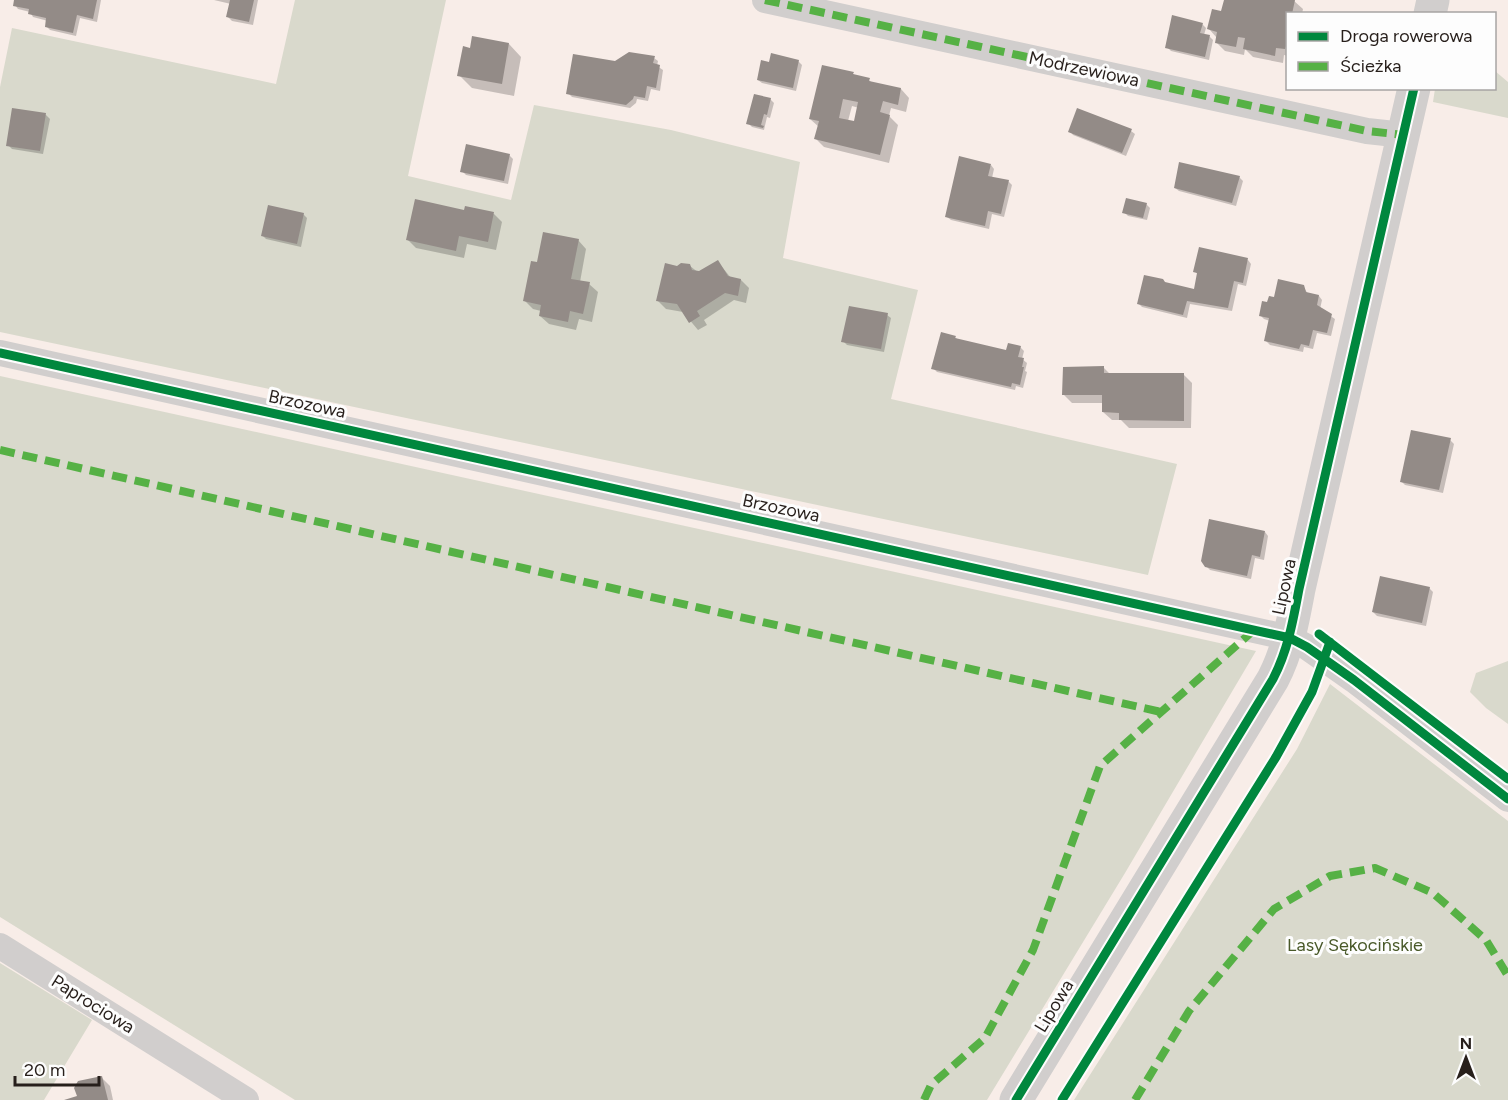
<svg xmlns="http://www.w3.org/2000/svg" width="1508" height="1100" font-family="Figtree,sans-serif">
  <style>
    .green { fill: #d9d9cc }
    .shadow { fill: #0003; fill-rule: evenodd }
    .building { fill: #938b87; fill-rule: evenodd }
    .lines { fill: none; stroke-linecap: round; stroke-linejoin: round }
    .street { stroke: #d1cecd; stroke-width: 26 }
    .secondary { stroke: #d1cecd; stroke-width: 33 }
    .quiet { stroke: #56b145; stroke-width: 8; stroke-dasharray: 15 8; stroke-linecap: butt }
    .cycleway-casing { stroke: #fdfdfd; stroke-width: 13 }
    .cycleway { stroke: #00873e; stroke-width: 9 }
    .labels { text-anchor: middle; stroke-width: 6; stroke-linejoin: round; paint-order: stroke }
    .street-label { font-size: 18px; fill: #271f1b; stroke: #fdfdfd }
    .park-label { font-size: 18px; fill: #495929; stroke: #fdfdfd }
  </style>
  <rect width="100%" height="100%" fill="#f8ede8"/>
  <path class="green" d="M295,0H446L408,176L511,200L534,105L671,130L800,162L783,258L918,290L891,399L1177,464L1148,575L0,332V87L12,28L276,84Z
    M1495,71L1508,82V118L1433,102L1435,89L1494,88Z
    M0,376L1256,651L1125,873L987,1100H295L0,917Z
    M1508,661V724L1486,708L1470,692L1476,673Z
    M1330,684L1508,821V1100H1074L1297,749Z
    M0,963L92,1020L44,1100H0Z"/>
  <path class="shadow" d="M16,0H101L97,22L80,18L76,36L50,30L46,26L48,21L33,17L30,12L18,9L15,5Z
    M214,0H258L253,25L232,21L228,17L231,4Z
    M1225,0H1293L1303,9L1302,14H1288V56L1284,55L1283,63L1253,57L1245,49L1244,55L1225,51L1216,42L1217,38L1209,29L1222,13Z
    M1202,24L1206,28L1204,35L1209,36L1213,40L1209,60L1171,51L1167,47Z
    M509,44L521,57L514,96L472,88L459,75L471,50Z
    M654,58L658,61L657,66L663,70L660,91L651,89L648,101L637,99L636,103L630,108L572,97L568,93L616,63Z
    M798,61L802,65L796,91L762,83L758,80L771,64Z
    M853,74L856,76L869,80L872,83L901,89L909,98L906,112L891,108L889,116L898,125L889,163L824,147L816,139L819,127L810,119ZM852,106L859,108L855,123L848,121Z
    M770,99L774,103L770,118L767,117L764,130L752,127L748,123Z
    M13,110L46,115L50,119L43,154L12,149L8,145Z
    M1070,131H1131L1135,134L1126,156L1073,135Z
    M509,155L513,159L508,184L466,175L462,171Z
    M991,165L994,169L992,178L1008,181L1012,185L1004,217L992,214L989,229L951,220L947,217Z
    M1239,177L1243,181L1236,206L1179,191L1175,188Z
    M1146,204L1150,208L1147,220L1128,216L1124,212Z
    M466,208L494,214L502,222L496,250L467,244L464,258L416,248L408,240L466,212Z
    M303,214L307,218L301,247L266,239L262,235Z
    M578,240L586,249L580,282L589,284L598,292L592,322L579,319L576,330L549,324L540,316L541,311L533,309L525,301L538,263Z
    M1248,260L1251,264L1246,286L1238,284L1232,311L1190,304L1187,318L1142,307L1138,303L1166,284L1195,291L1199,276L1195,271Z
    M718,262L731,278L741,280L749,288L746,303L734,300L704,320L707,325L698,330L683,312L666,309L658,301L677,268L690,266L699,273Z
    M1303,286L1308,294L1319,296L1322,300L1320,309L1335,319L1331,336L1317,333L1313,349L1304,347L1303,352L1270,345L1266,341L1270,321L1264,319L1261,316L1268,304Z
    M887,315L891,318L884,352L847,345L843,341Z
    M955,337L958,340L1007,352L1020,347L1024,351L1022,359L1027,363L1025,371L1027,372L1023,388L1016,386L1015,390L937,372L933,368Z
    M1104,368L1111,375H1184L1192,383L1191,428H1129L1121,420H1112L1103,412V403H1072L1064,395Z
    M1450,440L1454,444L1443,493L1405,485L1402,482Z
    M1265,532L1268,536L1264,560L1255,558L1251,579L1210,570L1206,566Z
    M1429,588L1433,592L1426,626L1377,616L1373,612Z
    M102,1078L110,1086L113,1100H69L78,1097Z"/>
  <path class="building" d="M14,0H97L93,19L77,15L73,33L45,27L46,18L28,14L29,9L13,6Z
    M230,0H254L249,22L226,17Z
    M1224,0H1295L1292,14H1288V40L1285,49L1276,48L1275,56L1243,49L1245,38L1238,37L1236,47L1215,43L1217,32L1207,29L1212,9L1221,11Z
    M1172,15L1203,23L1200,33L1210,35L1205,57L1165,48Z
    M472,36L509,43L502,84L457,76L463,46L470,48Z
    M629,52L655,56L653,63L660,65L656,88L647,86L645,98L634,96L633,99L626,105L566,94L573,54L615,61Z
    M771,53L799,60L793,88L757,80L761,60L769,62Z
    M822,65L854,72L853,74L870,78L869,81L901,88L898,105L883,101L880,112L890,115L880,155L814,139L819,121L809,119ZM843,99L858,102L854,121L839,118Z
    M754,94L771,98L767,115L764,114L761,125L764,126L763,128L746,124Z
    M12,108L46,113L40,151L6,146Z
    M1077,108L1132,129L1122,153L1068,132Z
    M466,144L510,154L504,181L460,172Z
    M959,156L991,164L988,176L1009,180L1001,214L988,211L985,226L945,217Z
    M1179,162L1240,176L1232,203L1174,188Z
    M1126,198L1147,203L1143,218L1122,213Z
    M415,199L464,210L465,206L494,212L488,242L459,236L456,251L406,240Z
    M268,205L304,213L297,244L261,236Z
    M543,232L579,239L571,279L590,282L583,314L570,311L568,322L539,316L541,305L523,301L531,261L537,262Z
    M1199,247L1248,258L1243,283L1234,281L1228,308L1187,301L1183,315L1137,304L1144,275L1163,279L1165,282L1194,289L1197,273L1193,272Z
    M718,260L728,276L741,279L738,296L725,293L697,311L700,316L689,323L677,304L656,301L665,263L677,266L681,263L690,264L692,270L699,271Z
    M1278,279L1304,285L1306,292L1319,295L1317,305L1332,314L1327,333L1313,330L1309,346L1301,344L1299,349L1264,341L1269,318L1259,316L1262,301L1267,302L1269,296L1274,297Z
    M849,306L888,313L881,349L841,342Z
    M941,332L956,336L955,338L1006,350L1008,343L1021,346L1018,357L1024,358L1022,367H1024L1020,385L1012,383L1011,387L931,369Z
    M1104,366V373H1184V421L1119,420V413L1102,412V395H1062L1063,367Z
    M1411,430L1451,438L1439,490L1400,482Z
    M1209,519L1265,531L1260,557L1252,555L1247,576L1205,567L1201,561Z
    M1380,576L1430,587L1422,623L1372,612Z
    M102,1076L108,1100H64L77,1096L74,1088L78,1081Z"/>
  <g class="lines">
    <path class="street" d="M765,0L1367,131L1404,135
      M0,353L1290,638L1307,647L1354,680L1508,799
      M0,946L246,1100"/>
    <path class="secondary" d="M1430,14L1433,0
      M1016,1100L1273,679C1288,650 1293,621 1299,589L1414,88"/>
    <path class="quiet" d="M765,0L1367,131L1404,135
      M0,450L1161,712
      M924,1100L931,1085L985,1038L1033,950L1100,766L1254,630
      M1135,1100L1189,1011L1274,909L1330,876L1375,868L1433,893L1486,940L1508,976"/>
    <defs>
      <path id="cycleway" d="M0,353L1290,638L1307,647L1354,680L1508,799
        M1319,634L1508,779
        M1016,1100L1273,679C1288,650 1293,621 1299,589L1414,88
        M1062,1100L1276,757L1312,692L1330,642"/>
    </defs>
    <use href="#cycleway" class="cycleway-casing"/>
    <use href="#cycleway" class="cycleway"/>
  </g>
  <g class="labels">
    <g class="street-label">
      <text transform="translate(1084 69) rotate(12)" y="6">Modrzewiowa</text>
      <text transform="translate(307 404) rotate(12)" y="6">Brzozowa</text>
      <text transform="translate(781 508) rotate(12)" y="6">Brzozowa</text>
      <text transform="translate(1284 587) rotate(-78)" y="6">Lipowa</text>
      <text transform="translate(93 1004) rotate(32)" y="6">Paprociowa</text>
      <text transform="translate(1054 1006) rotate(-59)" y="6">Lipowa</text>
    </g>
    <g class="park-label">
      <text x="1355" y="951">Lasy Sękocińskie</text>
    </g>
  </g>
  <rect x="1286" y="12" width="210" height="78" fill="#fdfdfd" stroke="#a7a4a3" stroke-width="1.5"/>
  <rect x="1298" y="32" width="30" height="9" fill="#00873e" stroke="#a7a4a3" stroke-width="1.5"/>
  <text x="1340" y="42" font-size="18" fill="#271f1b">Droga rowerowa</text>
  <rect x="1298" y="62" width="30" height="9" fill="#56b145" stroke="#a7a4a3" stroke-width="1.5"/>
  <text x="1340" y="72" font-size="18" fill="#271f1b">Ścieżka</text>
  <g transform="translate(1466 1058)" stroke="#fdfdfd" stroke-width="4.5" paint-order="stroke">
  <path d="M0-4.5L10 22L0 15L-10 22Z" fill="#271f1b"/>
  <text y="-9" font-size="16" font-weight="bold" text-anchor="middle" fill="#271f1b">N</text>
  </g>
  <path d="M15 1076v9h84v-9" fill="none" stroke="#271f1b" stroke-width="3"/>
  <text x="24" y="1076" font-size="18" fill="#271f1b" stroke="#fdfdfd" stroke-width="4.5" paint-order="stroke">20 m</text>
</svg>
